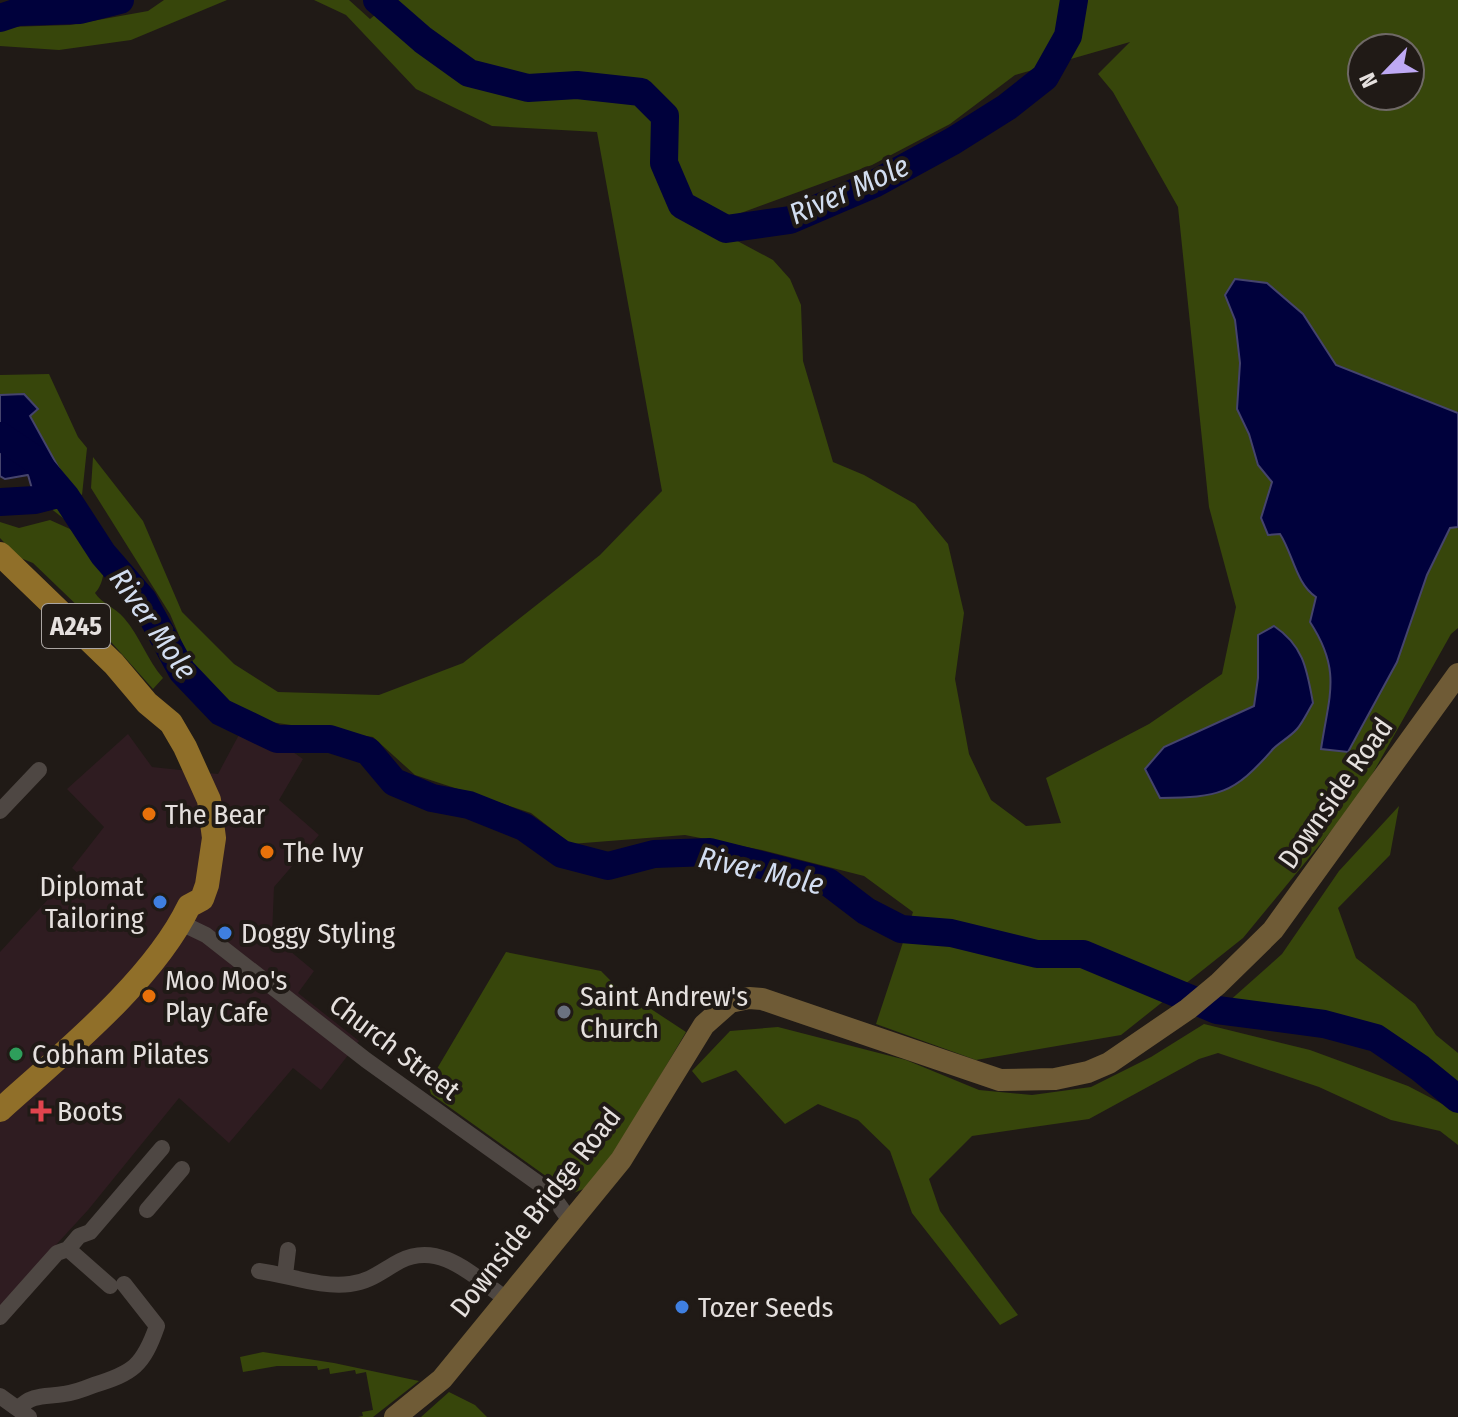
<svg xmlns="http://www.w3.org/2000/svg" width="1458" height="1417" font-family="'Fira Sans Condensed',sans-serif">
  <style>
    .commercial { fill: #2f1c21 }
    .green { fill: #37460b; fill-rule: evenodd }
    .water { fill: #00013c; stroke: #45446d; stroke-width: 2 }
    .lines { fill: none; stroke-linecap: round; stroke-linejoin: round }
    .river { stroke: #00013c; stroke-width: 28 }
    .street { stroke: #4e4743; stroke-width: 16 }
    .secondary { stroke: #6f5b36; stroke-width: 22 }
    .primary { stroke: #906f29; stroke-width: 24 }
    .food-dot { fill: #e8710a; stroke: #201a16; stroke-width: 3 }
    .shop-dot { fill: #3f7fe0; stroke: #201a16; stroke-width: 3 }
    .worship-dot { fill: #6b7280; stroke: #201a16; stroke-width: 3 }
    .leisure-dot { fill: #2e9e5b; stroke: #201a16; stroke-width: 3 }
    .health-dot { fill: #e0444e; stroke: #201a16; stroke-width: 3 }
    .labels { text-anchor: middle; stroke-width: 8; stroke-linejoin: round; paint-order: stroke }
    .shield { fill: #201a16; stroke: #aaa5a2; stroke-width: 2 }
    .shield-label { font-size: 26px; font-weight: bold; fill: #e5e0de }
    .street-label { font-size: 28px; fill: #e5e0de; stroke: #201a16 }
    .poi-label { font-size: 28px; fill: #e5e0de; stroke: #201a16; text-anchor: start }
    .water-label { font-size: 30px; font-style: italic; fill: #d2ddf0; stroke: #201a16 }
  </style>
  <rect width="100%" height="100%" fill="#201a16"/>
  <path class="commercial" d="M242,729L290,750L303,759L279,800L319,835L274,887L272,936L314,971L298,993L359,1041L321,1090L293,1068L229,1143L179,1098L88,1210L0,1306V952L52,895L62,901L82,877L72,868L104,827L67,789L128,734L152,767L218,774Z"/>
  <path class="green" d="M164,0H227L131,40L59,50L0,46V31L9,27L70,25L148,11Z
    M314,0H349L370,19L391,2L389,0H1458V628L1451,634L1360,796L1243,938L1121,1035L976,1060L876,1024L913,912L864,876L762,850L685,835L571,844L531,813L415,775L373,737L257,720L221,695L192,666L170,614L91,488L93,457L143,521L182,612L234,664L278,692L379,695L463,663L600,555L662,491L597,132L492,126L416,89L346,15ZM1130,42L1098,74L1113,92L1178,207L1209,507L1236,607L1222,674L1149,724L1046,778L1061,823L1026,826L991,800L969,754L955,679L964,613L948,544L915,504L864,475L833,462L803,361L801,305L790,279L773,260L730,237V217L872,165L950,124L1015,75ZM1362,48H1410V96H1362Z
    M49,374L78,437L87,448L82,495L72,492L30,416L38,410L24,394L0,395V375Z
    M68,493L75,505L92,522L90,527L68,522L40,500Z
    M50,520L70,529L88,544L100,545L108,554C103,567 105,583 95,593C102,604 115,607 124,618C140,636 147,660 163,678L153,689L86,614L33,563L18,557L0,538V522L19,528Z
    M1399,806L1390,855L1338,908L1356,958L1415,1004L1436,1035L1458,1053V1088L1374,1026L1297,1006L1227,1003L1282,954L1339,871Z
    M506,952L601,971L616,986L686,1032L613,1156L586,1188L571,1194L431,1094L428,1084Z
    M1204,1024L1310,1050L1408,1086L1458,1112V1145L1440,1131L1391,1120L1319,1087L1218,1053L1199,1059L1089,1119L972,1136L929,1179L940,1211L1018,1315L1000,1325L912,1213L890,1151L858,1120L818,1104L785,1124L736,1070L702,1083L692,1071L730,1031L778,1027L906,1060L979,1090L1032,1095L1091,1087L1151,1057Z
    M263,1352L334,1363L419,1381L373,1417H358L363,1416L362,1412L373,1410L366,1372L356,1374L355,1370L330,1374L329,1368L318,1370L317,1366H277L243,1372L240,1357Z
    M449,1392L475,1405L487,1417H421Z"/>
  <path class="water" d="M1235,279L1267,283L1303,314L1336,365L1458,413V527L1450,528L1427,575L1397,662L1348,752L1321,749C1329,695 1342,671 1310,622L1316,597C1296,584 1293,554 1280,534L1268,535L1261,518L1272,482L1258,465L1249,434L1237,409L1240,363L1235,320L1225,295Z
    M24,394L38,409L30,416L72,492L38,510L28,475L5,479L0,476V395Z
    M1274,626C1304,646 1307,670 1313,703C1308,711 1303,722 1297,729C1290,737 1280,742 1273,749C1233,795 1219,797 1160,798L1145,769L1164,747L1254,706L1258,678V635Z"/>
  <g class="lines">
    <path class="river" d="M377,0L423,40L469,73L528,88L577,85L641,92L665,116L664,163L682,205L726,229L790,220L874,184L953,141L1007,107L1045,77L1068,36L1074,0
      M0,18L18,12L80,10L120,0
      M0,436L33,458L66,497L103,554L143,600L182,671L221,712L277,739H330L368,751L394,782L432,798L469,805L524,827L562,854L608,866L654,854L710,852L828,882L866,911L901,929L951,933L1037,954H1083L1217,1010L1324,1024L1376,1038L1420,1068L1458,1099
      M0,502L35,500L62,493"/>
    <path class="street" d="M0,811L39,770
      M181,923L206,935L366,1060L549,1191L571,1222
      M147,1210L182,1169
      M68,1249L110,1286
      M259,1271C289,1275 321,1288 350,1284C370,1282 383,1270 400,1261C441,1240 475,1278 508,1300
      M285,1275L288,1250
      M0,1317L57,1253L68,1249L79,1236L90,1232L162,1148
      M0,1396L29,1417
      M19,1408C32,1394 45,1397 64,1394C74,1393 84,1389 94,1385C133,1373 143,1366 157,1326L124,1284"/>
    <path class="secondary" d="M395,1417L442,1379L621,1160L704,1025L730,1002L749,998L762,999L1000,1080L1055,1079L1088,1072L1109,1063L1188,1009L1218,984L1273,930L1458,674"/>
    <path class="primary" d="M0,554L114,664L147,703L171,723L185,747L209,800L214,838L207,885L202,899L189,906
      M0,1110C62,1054 153,981 189,906"/>
  </g>
  <g class="food-dot">
    <circle cx="149" cy="814" r="8"/>
    <circle cx="267" cy="852" r="8"/>
    <circle cx="149" cy="996" r="8"/>
  </g>
  <g class="shop-dot">
    <circle cx="160" cy="902" r="8"/>
    <circle cx="225" cy="933" r="8"/>
    <circle cx="682" cy="1307" r="8"/>
  </g>
  <circle class="worship-dot" cx="564" cy="1012" r="8"/>
  <circle class="leisure-dot" cx="16" cy="1054" r="8"/>
  <path class="health-dot" d="M37 1099h8v8h8v8h-8v8h-8v-8h-8v-8h8z"/>
  <g class="labels">
    <rect class="shield" x="42" y="604" width="68" height="44" rx="6"/>
    <g class="shield-label">
      <text x="76" y="635">A245</text>
    </g>
    <g class="street-label">
      <text transform="translate(1335 793) rotate(-55)" y="10">Downside Road</text>
      <text transform="translate(395 1047) rotate(37)" y="10">Church Street</text>
      <text transform="translate(535 1212) rotate(-52)" y="10">Downside Bridge Road</text>
    </g>
    <g class="poi-label">
      <text x="165" y="824">The Bear</text>
      <text x="283" y="862">The Ivy</text>
      <text x="144" y="896" text-anchor="end">Diplomat<tspan x="144" dy="32">Tailoring</tspan></text>
      <text x="241" y="943">Doggy Styling</text>
      <text x="165" y="990">Moo Moo's<tspan x="165" dy="32">Play Cafe</tspan></text>
      <text x="580" y="1006">Saint Andrew's<tspan x="580" dy="32">Church</tspan></text>
      <text x="32" y="1064">Cobham Pilates</text>
      <text x="57" y="1121">Boots</text>
      <text x="698" y="1317">Tozer Seeds</text>
    </g>
    <g class="water-label">
      <text transform="translate(849 190) rotate(-24)" y="10">River Mole</text>
      <text transform="translate(153 624) rotate(55)" y="10">River Mole</text>
      <text transform="translate(761 871) rotate(13)" y="10">River Mole</text>
    </g>
  </g>
  <g transform="translate(1386 72) rotate(245)"><circle r="38" fill="#201a16" stroke="#6f6966" stroke-width="2"/>
  <path d="M0-6L14 30L0 20L-14 30Z" fill="#bea9f4"/>
  <text y="-12" font-size="22" font-weight="bold" text-anchor="middle" fill="#e5e0de">N</text>
  </g>
</svg>
